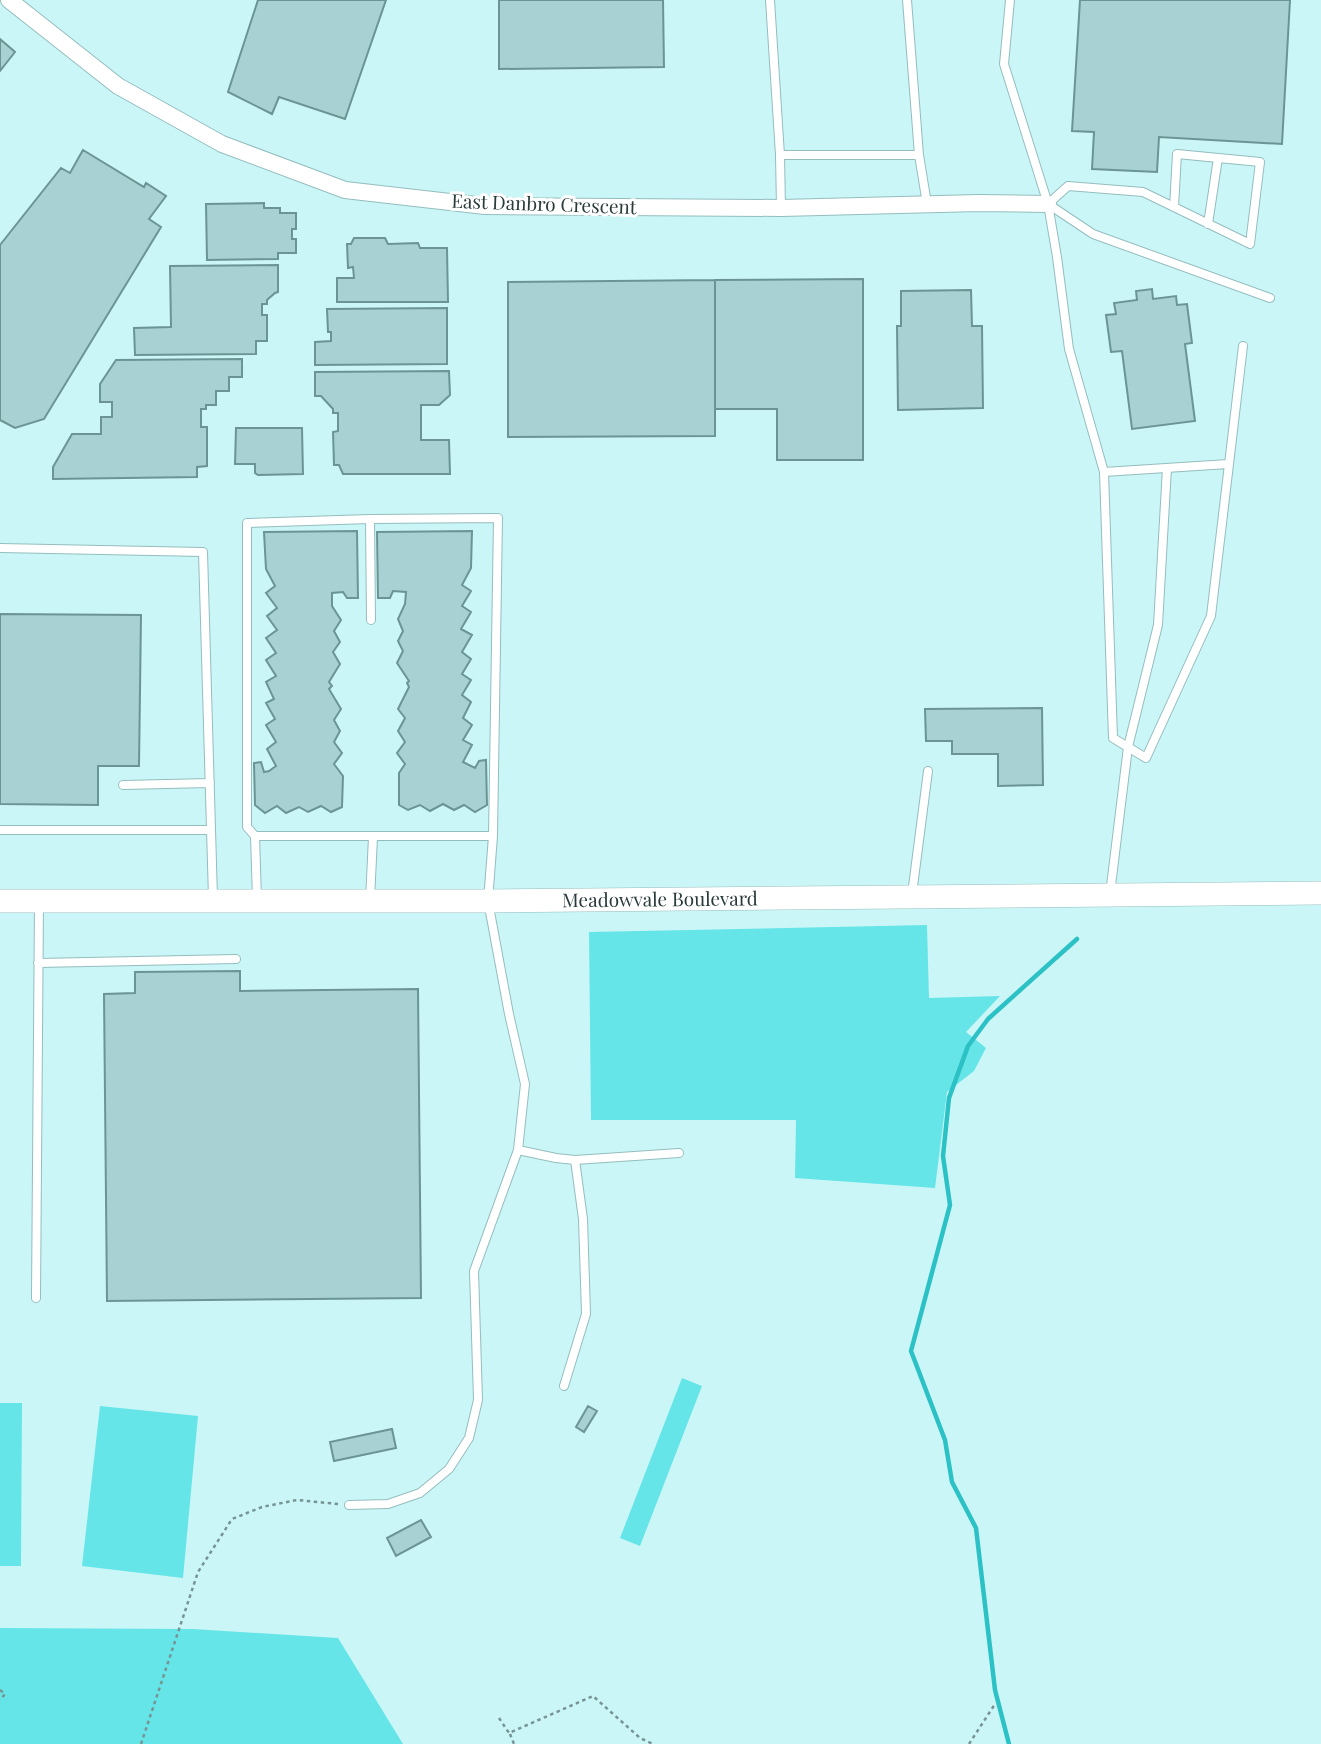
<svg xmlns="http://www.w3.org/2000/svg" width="1321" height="1744" font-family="'Playfair Display',serif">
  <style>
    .green { fill: #66e5e8 }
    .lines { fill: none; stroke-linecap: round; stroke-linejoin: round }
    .stream { stroke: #2bc1c5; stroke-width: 4.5 }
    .building { fill: #a7d1d2; stroke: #6c9494; stroke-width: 2 }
    .lane-casing { stroke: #94bdbe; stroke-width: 10 }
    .street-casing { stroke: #94bdbe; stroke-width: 18 }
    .secondary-casing { stroke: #94bdbe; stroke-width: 24 }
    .path { stroke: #779495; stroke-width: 2.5; stroke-dasharray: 3.5 3.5; stroke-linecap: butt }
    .lane { stroke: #fff; stroke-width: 8 }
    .street { stroke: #fff; stroke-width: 16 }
    .secondary { stroke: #fff; stroke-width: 23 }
    .labels { text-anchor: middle; stroke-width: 6; stroke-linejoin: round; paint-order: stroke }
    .street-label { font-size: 19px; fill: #293a3a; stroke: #fff }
  </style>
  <rect width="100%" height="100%" fill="#cbf6f7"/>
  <path class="green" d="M927,925L929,998L1000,996L966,1032L986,1048L974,1071L947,1092L935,1188L795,1178L796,1120H591L589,932Z
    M682,1378L702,1386L640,1546L620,1538Z
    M0,1403H22L21,1566H0Z
    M100,1406L198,1416L183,1578L82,1566Z
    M0,1628L193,1629L338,1638L403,1744H0Z"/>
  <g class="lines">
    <path class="stream" d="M1009,1744L995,1690L976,1528L952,1482L945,1440L911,1351L950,1205L943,1156L949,1098L968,1046L988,1019L1077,939"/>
  </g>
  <path class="building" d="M258,0H386L345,119L279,97L272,114L228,92Z
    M499,0H663L664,67L499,69Z
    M1080,0H1290L1282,144L1159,137L1157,172L1092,169L1094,132L1072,131Z
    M0,39L15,52L0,71Z
    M83,150L144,187L146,183L166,196L149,219L161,227L44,419L15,428L0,420V245L61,168L70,173Z
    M264,203V208H280V213H296V229H292V239H296V253H278V259L207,260L206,204Z
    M354,238H385L388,244L418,243L420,248H447L448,302H337V278H354L353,267L348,268L347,244H351Z
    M278,265V292L275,293L267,300V304H262V315H267V341H256V354L135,355L134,328L171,327L170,266Z
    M863,279V460H777V409H715V280Z
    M715,280V436L508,437V282Z
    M1152,289L1153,299L1176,296L1177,305L1187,304L1192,343L1185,344L1195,421L1132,429L1122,351L1111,352L1106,315L1116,314L1114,303L1137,300L1136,291Z
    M971,290L972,326H982L983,408L898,410L897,326H901V291Z
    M447,308V364L315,365V342L331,341V332H328L327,309Z
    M242,359V377H229V391H216V405H206V409H201V427H207V466L197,467V477L53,479V467L72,434H101V417H112V402H100V384L116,360Z
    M449,371L450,395L439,405H421V440H449L450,474H343L339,465H334L333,432L338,431V413H333V409L321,396H315V372Z
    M236,428H302L303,474L258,475L255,473V464H235Z
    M357,531L358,598H347L343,592L332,593V606L341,620L334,631L340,642L333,652L340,664L329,682L332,686L329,689L341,709L334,720L340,731L334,742L342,753L334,764L343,776L342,807L331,812L321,806L308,812L299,807L286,813L277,806L265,813L255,805L254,763L261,762L264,772L269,771L276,766L267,749L276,742L266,725L275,719L266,703L274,699L266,682L276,676L266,660L276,653L266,638L277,630L267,616L277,608L266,593L275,586L266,569L264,532Z
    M472,531L471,568L462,585L471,591L462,606L471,612L461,629L472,635L462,652L471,659L462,674L471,680L462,695L471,702L463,718L472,725L463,740L472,745L463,762L475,768L479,761L486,760L487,805L475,812L464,805L454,810L443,804L430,811L420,805L408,810L399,805V773L405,764L397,753L405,742L398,731L405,718L398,709L409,687L407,683L409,681L397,663L403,651L398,641L403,631L398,619L405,604L406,592L393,591L390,598H378L377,532Z
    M0,614L141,615L139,766H98V805L0,804Z
    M1042,708L1043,785L998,786V754H952V741H926L925,709Z
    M240,971V991L418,989L421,1298L107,1301L104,994L135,993V972Z
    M588,1406L597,1411L584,1432L576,1427Z
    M392,1429L396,1448L334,1461L330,1442Z
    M421,1520L431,1537L396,1556L387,1538Z"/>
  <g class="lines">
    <defs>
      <path id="lane" d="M770,0L780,155H919L907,0
        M1010,0L1004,64L1048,204L1057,257L1069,349L1104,472L1113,738L1146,758L1211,616L1243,346
        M780,155L781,208
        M919,155L927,204
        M1048,204L1068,186L1143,192L1250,244L1260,162L1177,154L1174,207
        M1048,204L1093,234L1270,298
        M1208,224L1218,158
        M1104,472L1228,464
        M0,548L203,552L213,898
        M123,785L210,783
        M0,830H211
        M255,836L247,827V523L370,519
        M912,894L928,771
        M1110,894L1128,747L1158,625L1167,468
        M257,899L255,836H493
        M370,900L373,837
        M38,963L236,959
        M518,1150L556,1158L575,1160L679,1153
        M36,1298L39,903
        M564,1386L586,1314L583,1219L575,1160
        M349,1505L388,1504L420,1493L449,1469L469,1438L478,1400L474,1271L518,1150L525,1084L509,1014L488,901L493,836L498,518L370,519L371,620"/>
      <path id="street" d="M9,0L118,86L222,144L345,190L485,206L781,208L979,203L1048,204"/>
      <g id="secondary">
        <path id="s1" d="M0,901H488L1321,893"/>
      </g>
    </defs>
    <use href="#lane" class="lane-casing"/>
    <use href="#street" class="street-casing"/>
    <use href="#secondary" class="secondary-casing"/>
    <path class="path" d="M0,1690L5,1694L0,1700
      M499,1718L509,1733L593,1696L640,1738L653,1744
      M510,1734L514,1744
      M141,1744L198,1572L232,1519L262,1507L297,1500L338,1504
      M969,1744L995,1704"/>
    <use href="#lane" class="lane"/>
    <use href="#street" class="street"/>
    <use href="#secondary" class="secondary"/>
  </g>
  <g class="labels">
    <g class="street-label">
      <text transform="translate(544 204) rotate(2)" y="7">East Danbro Crescent</text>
      <text dy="7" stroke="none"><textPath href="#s1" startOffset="660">Meadowvale Boulevard</textPath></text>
    </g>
  </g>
</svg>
